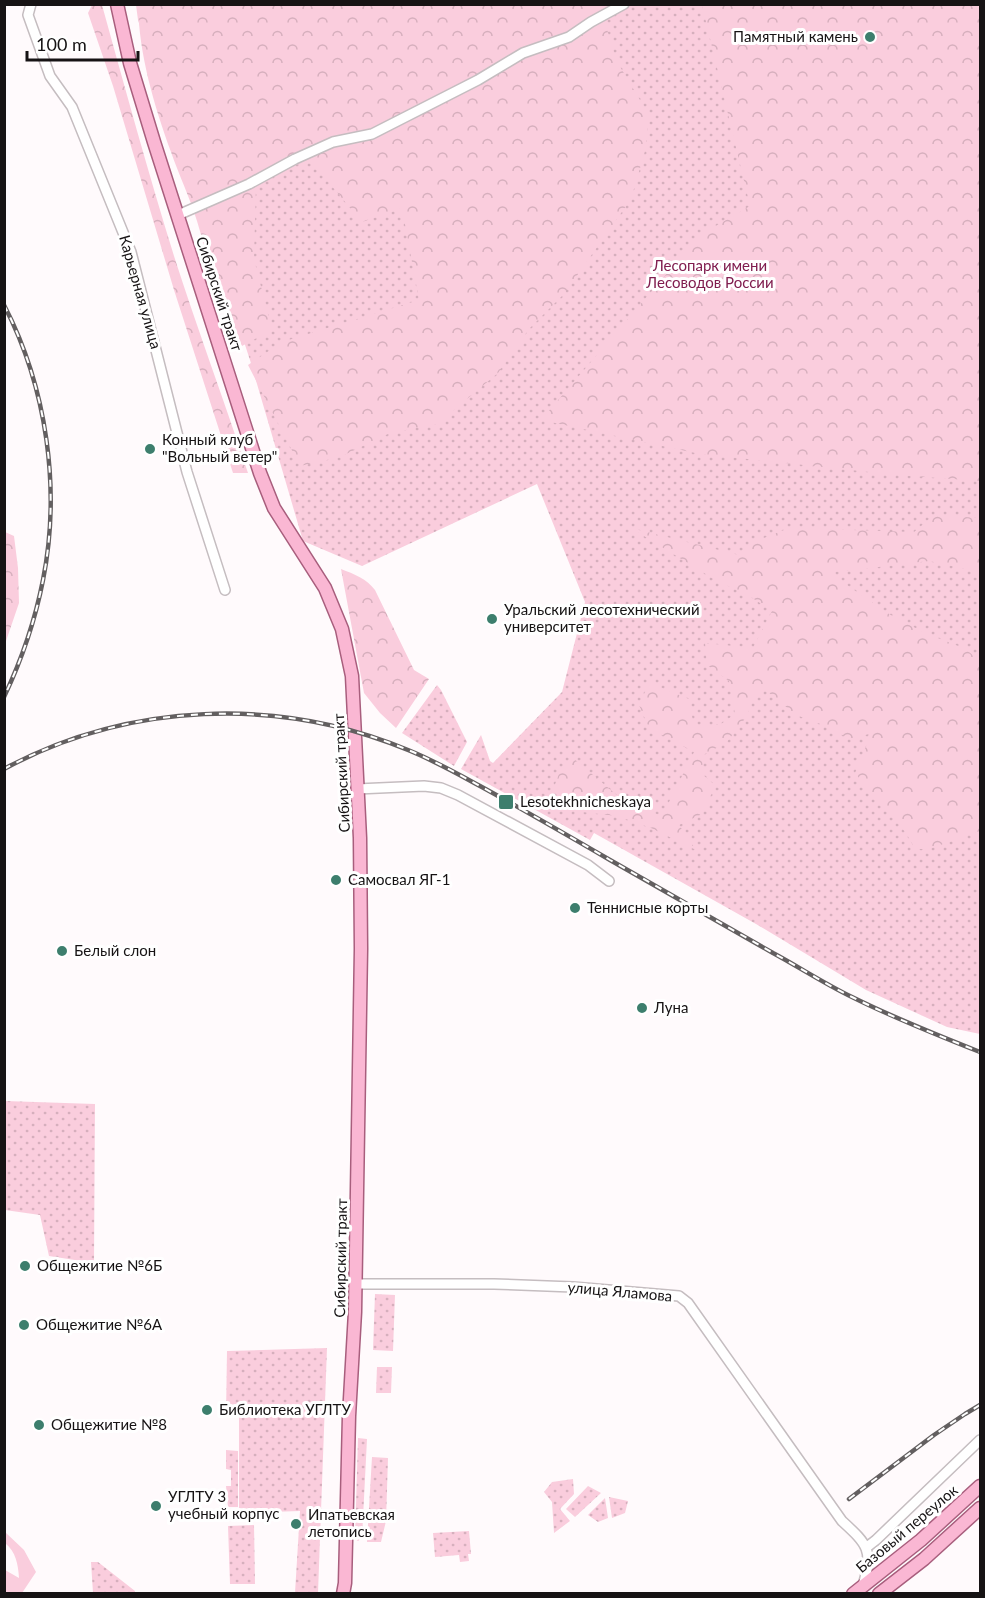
<svg xmlns="http://www.w3.org/2000/svg" width="985" height="1598" font-family="Lato,sans-serif">
  <style>
    .green { fill: url(#green-dots) }
    .forest { fill: url(#forest-crowns) }
    .pitch { fill: #facddd }
    .lines { fill: none; stroke-linecap: round; stroke-linejoin: round }
    .minor-casing { stroke: #c5bdc0; stroke-width: 12 }
    .major-casing { stroke: #a85e7d; stroke-width: 15 }
    .minor { stroke: #fff; stroke-width: 9 }
    .major { stroke: #fab7d3; stroke-width: 12 }
    .rail-casing { stroke: #635f60; stroke-width: 4.5 }
    .rail { stroke: #fff; stroke-width: 2; stroke-dasharray: 7; stroke-linecap: butt }
    .poi-dot { fill: #3d7e6d; stroke: #fff; stroke-width: 2 }
    .labels { text-anchor: middle; stroke-width: 6; stroke-linejoin: round; paint-order: stroke }
    .poi-label { font-size: 15px; fill: #161314; stroke: #fff; text-anchor: start }
    .park-label { font-size: 15px; fill: #801d4f; stroke: #fff }
    .street-label { font-size: 15px; fill: #161314; stroke: #fff }
  </style>
  <defs>
    <pattern id="green-dots" width="8" height="8" patternUnits="userSpaceOnUse" patternTransform="scale(1.5)"><rect width="8" height="8" fill="#facddd"/><path d="M2 2h.1M6 6h.1" fill="none" stroke="#d6afbd" stroke-width="1.8" stroke-linecap="round"/></pattern>
    <pattern id="forest-crowns" width="20" height="18" patternUnits="userSpaceOnUse" patternTransform="scale(1.5)"><rect width="20" height="18" fill="#facddd"/><path d="M2 6a3 3 0 1 1 6 0M12 15a3 3 0 1 1 6 0" fill="none" stroke="#d6afbd"/></pattern>
  </defs>
  <rect width="100%" height="100%" fill="#fffafc"/>
  <path class="green" d="M136,5H980V1034L947,1027L866,990L756,924L594,833L590,840L461,769L481,735L490,761L493,763L562,692L585,602L537,484L362,566L303,541L250,360L138,20Z
    M437,685L441,690L467,742L454,766L402,733Z
    M5,1101L95,1104L94,1263L49,1256L40,1215L5,1210Z
    M375,1294L395,1295L393,1351L373,1350Z
    M327,1348L318,1593H295L300,1511L239,1513V1417L226,1416L227,1351Z
    M377,1367H392L391,1393H376Z
    M358,1438L367,1439L362,1538L358,1541L355,1539Z
    M226,1450L238,1451V1507H228L226,1486H231V1470L226,1469Z
    M372,1457L388,1458L386,1521L381,1542H367Z
    M573,1479L574,1494L560,1509L570,1521L554,1533L552,1502L544,1492L552,1482Z
    M588,1486L601,1493L575,1517L566,1509Z
    M609,1497L628,1501L625,1513L612,1518Z
    M605,1498L608,1518L598,1522L588,1515Z
    M254,1525L255,1584H230L228,1526Z
    M469,1531L471,1554H468L469,1561L460,1562L459,1555L435,1557L433,1533Z
    M91,1562H98L135,1591V1593H93Z"/>
  <path class="forest" d="M92,5H102C125,88 148,172 174,256C197,328 224,400 248,473H233L174,290L113,86L88,13Z
    M138,5H600L616,60L649,115L645,151L631,199L564,294L529,329L498,373L437,424L390,433L340,457L300,466L248,365L282,342L419,300L402,208L362,222L309,159L256,184L254,259L272,330L242,346C217,309 210,263 197,221C190,198 179,175 171,152C154,105 139,55 138,5Z
    M702,5H980V481L897,475L700,454L541,420L700,235L750,206Z
    M934,515L980,518V574L971,570L929,561L845,571L828,572L889,614L925,633L966,649L980,662V831L929,849H915L906,833L855,773L867,744L869,734L850,739L823,725L796,715L762,687L753,699L747,716L726,743L703,755L702,774L716,786L700,815L679,825L696,850L651,828L617,816L582,812L554,787L560,771L573,758L625,802L662,816L694,752L649,728L639,705L649,683L689,699L694,727L721,724L735,714L729,681L707,665L705,643L753,648L772,611L748,595L717,581L631,528L739,555L759,540L789,528L914,532Z
    M5,532L14,536L18,568L19,603L5,644Z
    M341,569C354,574 367,579 375,590L414,670L429,679L396,728L380,713L364,693Z"/>
  <path class="pitch" d="M5,1532L24,1550L36,1572L22,1593H5V1570L19,1578C18,1564 16,1552 5,1543Z"/>
  <g class="lines">
    <defs>
      <path id="minor" d="M31,4L28,15L50,76L72,107L131,252L187,472L225,590
        M178,215L249,184L295,159L333,142L372,134L478,80L523,53L569,37L591,22L624,4
        M357,789L424,786L441,788L458,795L588,865L609,881
        M355,1284H494L573,1287L679,1296L688,1303L842,1521C867,1544 874,1550 863,1585
        M867,1547L876,1540L980,1440"/>
      <path id="major" d="M117,4L130,63L154,142L260,473L274,508L325,588L342,629L352,676L360,838L361,949L355,1312L349,1416L345,1583L343,1594
        M853,1594L921,1540L980,1486
        M879,1594L924,1559L980,1508"/>
    </defs>
    <use href="#minor" class="minor-casing"/>
    <use href="#major" class="major-casing"/>
    <use href="#minor" class="minor"/>
    <use href="#major" class="major"/>
    <defs>
      <path id="rail" d="M4,305C47,388 61,489 43,580C35,621 22,659 4,697
        M4,769C128,702 279,696 408,750C433,760 456,773 480,786C524,810 567,835 610,860C665,891 719,922 773,953C799,967 825,984 852,997C894,1018 937,1035 980,1052
        M849,1499L934,1435L965,1414L980,1405"/>
    </defs>
    <use href="#rail" class="rail-casing"/>
    <use href="#rail" class="rail"/>
  </g>
  <g class="poi-dot">
    <circle cx="870" cy="37" r="6"/>
    <circle cx="150" cy="449" r="6"/>
    <circle cx="492" cy="619" r="6"/>
    <rect x="498" y="794" width="16" height="16" rx="3"/>
    <circle cx="336" cy="880" r="6"/>
    <circle cx="575" cy="908" r="6"/>
    <circle cx="62" cy="951" r="6"/>
    <circle cx="642" cy="1008" r="6"/>
    <circle cx="25" cy="1266" r="6"/>
    <circle cx="24" cy="1325" r="6"/>
    <circle cx="207" cy="1410" r="6"/>
    <circle cx="39" cy="1425" r="6"/>
    <circle cx="156" cy="1506" r="6"/>
    <circle cx="296" cy="1524" r="6"/>
  </g>
  <g class="labels">
    <g class="poi-label">
      <text x="858" y="42" text-anchor="end">Памятный камень</text>
      <text x="162" y="445">Конный клуб<tspan x="162" dy="17">"Вольный ветер"</tspan></text>
      <text x="504" y="615">Уральский лесотехнический<tspan x="504" dy="17">университет</tspan></text>
      <text x="520" y="807">Lesotekhnicheskaya</text>
      <text x="348" y="885">Самосвал ЯГ-1</text>
      <text x="587" y="913">Теннисные корты</text>
      <text x="74" y="956">Белый слон</text>
      <text x="654" y="1013">Луна</text>
      <text x="37" y="1271">Общежитие №6Б</text>
      <text x="36" y="1330">Общежитие №6А</text>
      <text x="219" y="1415">Библиотека УГЛТУ</text>
      <text x="51" y="1430">Общежитие №8</text>
      <text x="168" y="1502">УГЛТУ 3<tspan x="168" dy="17">учебный корпус</tspan></text>
      <text x="308" y="1520">Ипатьевская<tspan x="308" dy="17">летопись</tspan></text>
    </g>
    <g class="park-label">
      <text x="710" y="271">Лесопарк имени<tspan x="710" dy="17">Лесоводов России</tspan></text>
    </g>
    <g class="street-label">
      <text transform="translate(140 292) rotate(74)" y="5">Карьерная улица</text>
      <text transform="translate(219 294) rotate(72)" y="5">Сибирский тракт</text>
      <text transform="translate(342 773) rotate(-93)" y="5">Сибирский тракт</text>
      <text transform="translate(341 1258) rotate(-89)" y="5">Сибирский тракт</text>
      <text transform="translate(620 1292) rotate(5)" y="5">улица Яламова</text>
      <text transform="translate(907 1529) rotate(-40)" y="5">Базовый переулок</text>
    </g>
  </g>
  <rect width="985" height="1598" fill="none" stroke="#161314" stroke-width="12"/>
  <path d="M27 51v9h111v-9" fill="none" stroke="#161314" stroke-width="3"/>
  <text x="36" y="51" font-size="18" fill="#161314" stroke="#ffffff" stroke-width="4.5" paint-order="stroke">100 m</text>
</svg>
